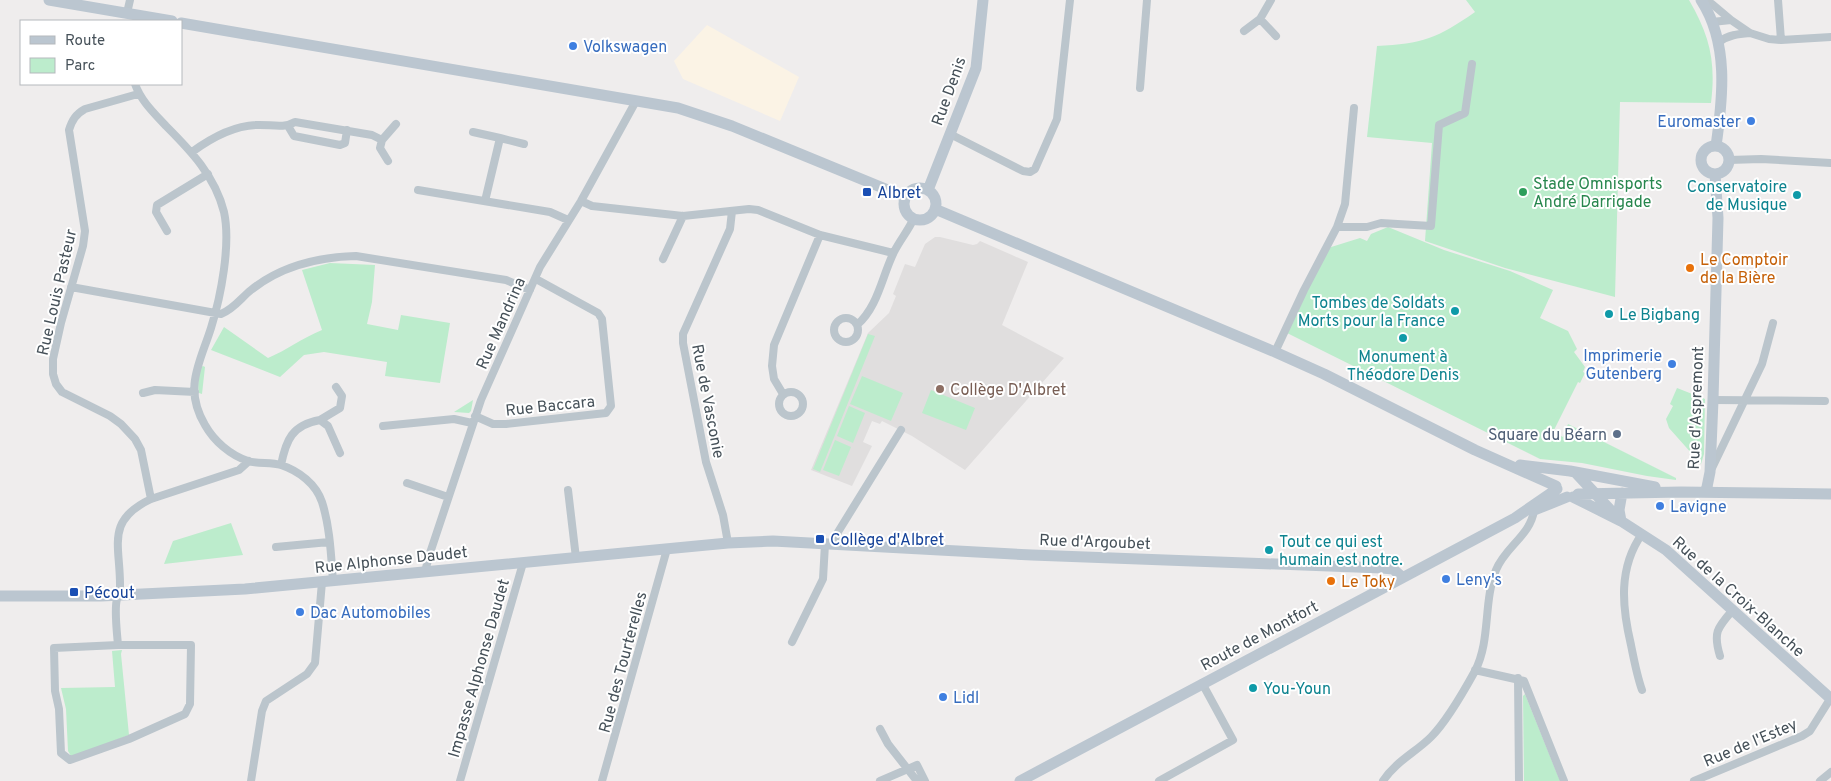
<svg xmlns="http://www.w3.org/2000/svg" width="1831" height="781" font-family="Overpass,sans-serif">
  <style>
    .commercial { fill: #fbf3e5 }
    .education { fill: #e0dede }
    .green { fill: #bceccc }
    .lines { fill: none; stroke-linecap: round; stroke-linejoin: round }
    .street { stroke: #bbc5cc; stroke-width: 8 }
    .secondary { stroke: #bbc6d0; stroke-width: 11 }
    .shop-dot { fill: #3f7fe0; stroke: #fff; stroke-width: 2 }
    .transit-dot { fill: #1a4fb4; stroke: #fff; stroke-width: 2 }
    .leisure-dot { fill: #2e9e5b; stroke: #fff; stroke-width: 2 }
    .culture-dot { fill: #0f9aa8; stroke: #fff; stroke-width: 2 }
    .food-dot { fill: #e8710a; stroke: #fff; stroke-width: 2 }
    .education-dot { fill: #8d6e63; stroke: #fff; stroke-width: 2 }
    .service-dot { fill: #5c6f8a; stroke: #fff; stroke-width: 2 }
    .labels { text-anchor: middle; stroke-width: 4; stroke-linejoin: round; paint-order: stroke }
    .shop-label { font-size: 16px; fill: #366cbe; stroke: #fff; text-anchor: start }
    .street-label { font-size: 16px; fill: #465159; stroke: #fff }
    .leisure-label { font-size: 16px; fill: #27864d; stroke: #fff; text-anchor: start }
    .culture-label { font-size: 16px; fill: #0d838f; stroke: #fff; text-anchor: start }
    .transit-label { font-size: 16px; fill: #164399; stroke: #fff; text-anchor: start }
    .food-label { font-size: 16px; fill: #c56008; stroke: #fff; text-anchor: start }
    .education-label { font-size: 16px; fill: #785e54; stroke: #fff; text-anchor: start }
    .service-label { font-size: 16px; fill: #4e5e75; stroke: #fff; text-anchor: end }
  </style>
  <rect width="100%" height="100%" fill="#efeded"/>
  <path class="commercial" d="M707,25L799,77L780,121L683,79L674,61Z"/>
  <path class="education" d="M935,237H940L973,245L977,244L980,241L1028,262L1002,325L1064,358L965,470L912,436L882,421L880,424L872,421L863,442L872,446L852,486L811,470L868,333L889,313L896,296L893,294L905,264L915,267L925,244Z"/>
  <path class="green" d="M1466,0H1689C1710,36 1716,62 1711,103L1620,102L1615,297L1505,268L1425,241L1432,143L1367,137L1377,46C1422,44 1438,38 1475,12Z
    M1388,227L1444,250L1510,271L1553,290L1540,318L1568,331L1577,349L1574,352L1585,367L1583,372L1585,373L1580,383L1578,382L1553,432L1563,437L1568,424L1676,478V480L1647,476L1582,463L1540,459L1287,333L1328,248L1360,238L1367,241L1371,234Z
    M330,263L375,265L372,302L367,324L398,330L401,315L450,323L440,383L385,376L387,362L324,352L304,355L280,377L211,350L224,327L268,358C287,350 302,338 322,330L302,270Z
    M868,334L875,336L820,472L813,469Z
    M203,366L205,367L202,394L199,393C197,384 199,376 201,367Z
    M862,376L903,393L891,421L850,404Z
    M1677,388L1705,399L1704,454L1701,464L1669,428L1666,419L1673,406L1670,404Z
    M931,390L975,408L966,430L922,413Z
    M473,400L471,411L469,413L454,412Z
    M849,406L865,413L853,443L837,436Z
    M835,440L851,447L839,476L823,470Z
    M231,523L243,555L164,564L173,541Z
    M122,650L121,654L129,735L75,756H71L68,751L66,709L61,688L115,687L112,651Z
    M1525,694L1560,781H1524L1523,696Z"/>
  <g class="lines">
    <path class="street" d="M1271,0L1260,19L1276,36
      M1778,0L1781,40
      M1702,2L1712,4L1731,20
      M127,13L130,0
      M1712,22L1731,20L1750,33L1769,39L1781,40L1831,37
      M1244,31L1260,19
      M1719,42C1728,35 1738,34 1750,33
      M135,84C141,101 154,113 166,126C191,151 215,176 224,212C231,244 221,296 211,328C200,363 183,388 205,425C214,441 230,455 248,461C258,464 271,462 281,465C299,471 316,484 322,502C330,527 331,555 333,581
      M1140,88L1147,0
      M138,94L85,109C76,114 72,120 69,130L85,231L83,246L61,323L53,359V374L56,384L62,392L110,416L121,424L135,439L141,450L151,499
      M288,126L294,136L340,145L345,143L347,130
      M473,132L500,138
      M950,134L1023,171L1030,172L1035,169L1057,119L1070,0
      M192,152C211,138 232,126 256,125C270,124 283,129 295,122L372,135L382,140
      M1729,160L1761,159L1831,163
      M388,161L380,148L382,140L396,124
      M418,190L550,212L568,220
      M485,201L500,138L524,144
      M581,201L592,206L683,216L749,209L758,210L820,235L893,253
      M1337,227L1345,204L1354,108
      M167,231L156,212L157,205L208,174
      M663,259L683,216
      M71,287L221,314C234,309 241,298 251,290C281,266 318,257 356,256L506,280L530,290
      M834 330a12 12 0 1 1 24 0a12 12 0 1 1-24 0Z
      M857,325C878,307 882,276 894,252C900,240 908,231 914,218
      M1275,352L1304,290L1337,227H1367L1381,223L1431,226L1439,125L1465,113L1472,64
      M779 404a12 12 0 1 1 24 0a12 12 0 1 1-24 0Z
      M143,393L155,390L195,392
      M783,394L774,379L772,366L774,345L820,235
      M1713,400L1825,401
      M475,416L493,424H506L606,413L611,406L602,319L598,313L536,279
      M320,420L340,408L342,396L336,387
      M383,426L454,419L472,423
      M281,465C286,440 292,425 320,420L328,426L340,453
      M1712,468L1762,364L1773,323
      M407,483L448,497
      M568,490L576,558
      M728,543L723,515L706,462L683,343V334L730,229L732,211
      M835,544L838,532L901,430
      M276,547L329,542
      M425,572L429,556L481,400L521,310L540,267L581,201L636,101
      M792,642L823,579L825,544
      M118,645H191L190,704L185,714L129,739L70,760L61,753L59,709L55,691L54,648Z
      M118,645C117,633 114,609 117,599C118,595 120,592 120,588C121,547 104,521 151,499L239,470L249,461
      M1720,656C1713,633 1717,628 1732,611
      M1475,670L1524,681L1564,781
      M1518,678L1519,781
      M1642,690C1637,676 1634,660 1631,645C1622,607 1618,568 1642,534
      M880,729L888,744L917,781
      M251,781L262,711L266,701L307,674L315,663L322,582
      M460,781L523,563
      M602,781L667,549
      M880,781L917,765L925,781
      M1159,781L1233,740L1202,683
      M1383,781C1395,762 1416,752 1431,737C1447,721 1464,691 1475,671C1491,640 1483,602 1496,570C1505,547 1531,535 1534,510
      M1694,781L1802,736L1810,731L1830,699
      M1820,781L1831,772"/>
    <path class="secondary" d="M49,0L172,21
      M1701,0C1729,43 1723,97 1716,146
      M181,23L678,108L732,126L905,197
      M1701 160a14 14 0 1 1 28 0a14 14 0 1 1-28 0Z
      M904 204a16 16 0 1 1 32 0a16 16 0 1 1-32 0Z
      M928,190L976,68L983,0
      M935,209L1275,352L1324,374L1475,450L1556,486
      M1520,465L1570,471L1655,487
      M1576,473L1616,516
      M1706,492L1710,472L1713,400L1718,218L1715,174
      M1578,494L1681,492L1831,494
      M1573,497L1621,521L1666,550L1831,699
      M1532,511L1567,497
      M1621,521L1619,510L1622,493
      M0,596H101L245,589L728,543L773,541L1032,555L1382,568L1393,569L1402,577
      M1020,781L1515,518L1557,489"/>
  </g>
  <g class="shop-dot">
    <circle cx="573" cy="46" r="5"/>
    <circle cx="1751" cy="121" r="5"/>
    <circle cx="1672" cy="364" r="5"/>
    <circle cx="1660" cy="506" r="5"/>
    <circle cx="1446" cy="579" r="5"/>
    <circle cx="300" cy="612" r="5"/>
    <circle cx="943" cy="697" r="5"/>
  </g>
  <g class="transit-dot">
    <rect x="862" y="187" width="10" height="10" rx="2.5"/>
    <rect x="815" y="534" width="10" height="10" rx="2.5"/>
    <rect x="69" y="587" width="10" height="10" rx="2.5"/>
  </g>
  <circle class="leisure-dot" cx="1523" cy="192" r="5"/>
  <g class="culture-dot">
    <circle cx="1797" cy="195" r="5"/>
    <circle cx="1455" cy="311" r="5"/>
    <circle cx="1609" cy="314" r="5"/>
    <circle cx="1403" cy="338" r="5"/>
    <circle cx="1269" cy="550" r="5"/>
    <circle cx="1253" cy="688" r="5"/>
  </g>
  <g class="food-dot">
    <circle cx="1690" cy="268" r="5"/>
    <circle cx="1331" cy="581" r="5"/>
  </g>
  <circle class="education-dot" cx="940" cy="389" r="5"/>
  <circle class="service-dot" cx="1617" cy="434" r="5"/>
  <g class="labels">
    <g class="shop-label">
      <text x="583" y="52">Volkswagen</text>
      <text x="1741" y="127" text-anchor="end">Euromaster</text>
      <text x="1662" y="361" text-anchor="end">Imprimerie<tspan x="1662" dy="18">Gutenberg</tspan></text>
      <text x="1670" y="512">Lavigne</text>
      <text x="1456" y="585">Leny's</text>
      <text x="310" y="618">Dac Automobiles</text>
      <text x="953" y="703">Lidl</text>
    </g>
    <g class="street-label">
      <text transform="translate(948 91) rotate(-70)" y="6">Rue Denis</text>
      <text transform="translate(56 292) rotate(-77)" y="6">Rue Louis Pasteur</text>
      <text transform="translate(500 323) rotate(-66)" y="6">Rue Mandrina</text>
      <text transform="translate(709 401) rotate(79)" y="6">Rue de Vasconie</text>
      <text transform="translate(550 405) rotate(-6)" y="6">Rue Baccara</text>
      <text transform="translate(1695 408) rotate(-88)" y="6">Rue d'Aspremont</text>
      <text transform="translate(1095 541) rotate(2)" y="6">Rue d'Argoubet</text>
      <text transform="translate(391 559) rotate(-6)" y="6">Rue Alphonse Daudet</text>
      <text transform="translate(1739 596) rotate(42)" y="6">Rue de la Croix-Blanche</text>
      <text transform="translate(1259 635) rotate(-28)" y="6">Route de Montfort</text>
      <text transform="translate(622 662) rotate(-75)" y="6">Rue des Tourterelles</text>
      <text transform="translate(478 668) rotate(-74)" y="6">Impasse Alphonse Daudet</text>
      <text transform="translate(1750 742) rotate(-23)" y="6">Rue de l'Estey</text>
    </g>
    <g class="leisure-label">
      <text x="1533" y="189">Stade Omnisports<tspan x="1533" dy="18">André Darrigade</tspan></text>
    </g>
    <g class="culture-label">
      <text x="1787" y="192" text-anchor="end">Conservatoire<tspan x="1787" dy="18">de Musique</tspan></text>
      <text x="1445" y="308" text-anchor="end">Tombes de Soldats<tspan x="1445" dy="18">Morts pour la France</tspan></text>
      <text x="1619" y="320">Le Bigbang</text>
      <text x="1403" y="362" text-anchor="middle">Monument à<tspan x="1403" dy="18">Théodore Denis</tspan></text>
      <text x="1279" y="547">Tout ce qui est<tspan x="1279" dy="18">humain est notre.</tspan></text>
      <text x="1263" y="694">You-Youn</text>
    </g>
    <g class="transit-label">
      <text x="877" y="198">Albret</text>
      <text x="830" y="545">Collège d'Albret</text>
      <text x="84" y="598">Pécout</text>
    </g>
    <g class="food-label">
      <text x="1700" y="265">Le Comptoir<tspan x="1700" dy="18">de la Bière</tspan></text>
      <text x="1341" y="587">Le Toky</text>
    </g>
    <g class="education-label">
      <text x="950" y="395">Collège D'Albret</text>
    </g>
    <g class="service-label">
      <text x="1607" y="440">Square du Béarn</text>
    </g>
  </g>
  <rect x="20" y="20" width="162" height="65" fill="#ffffff" stroke="#b5b9bd"/>
  <rect x="30" y="36" width="25" height="8" fill="#bbc6d0" stroke="#b5b9bd"/>
  <text x="65" y="45" font-size="15" fill="#465159">Route</text>
  <rect x="30" y="58" width="25" height="15" fill="#bceccc" stroke="#b5b9bd"/>
  <text x="65" y="70" font-size="15" fill="#465159">Parc</text>
</svg>
